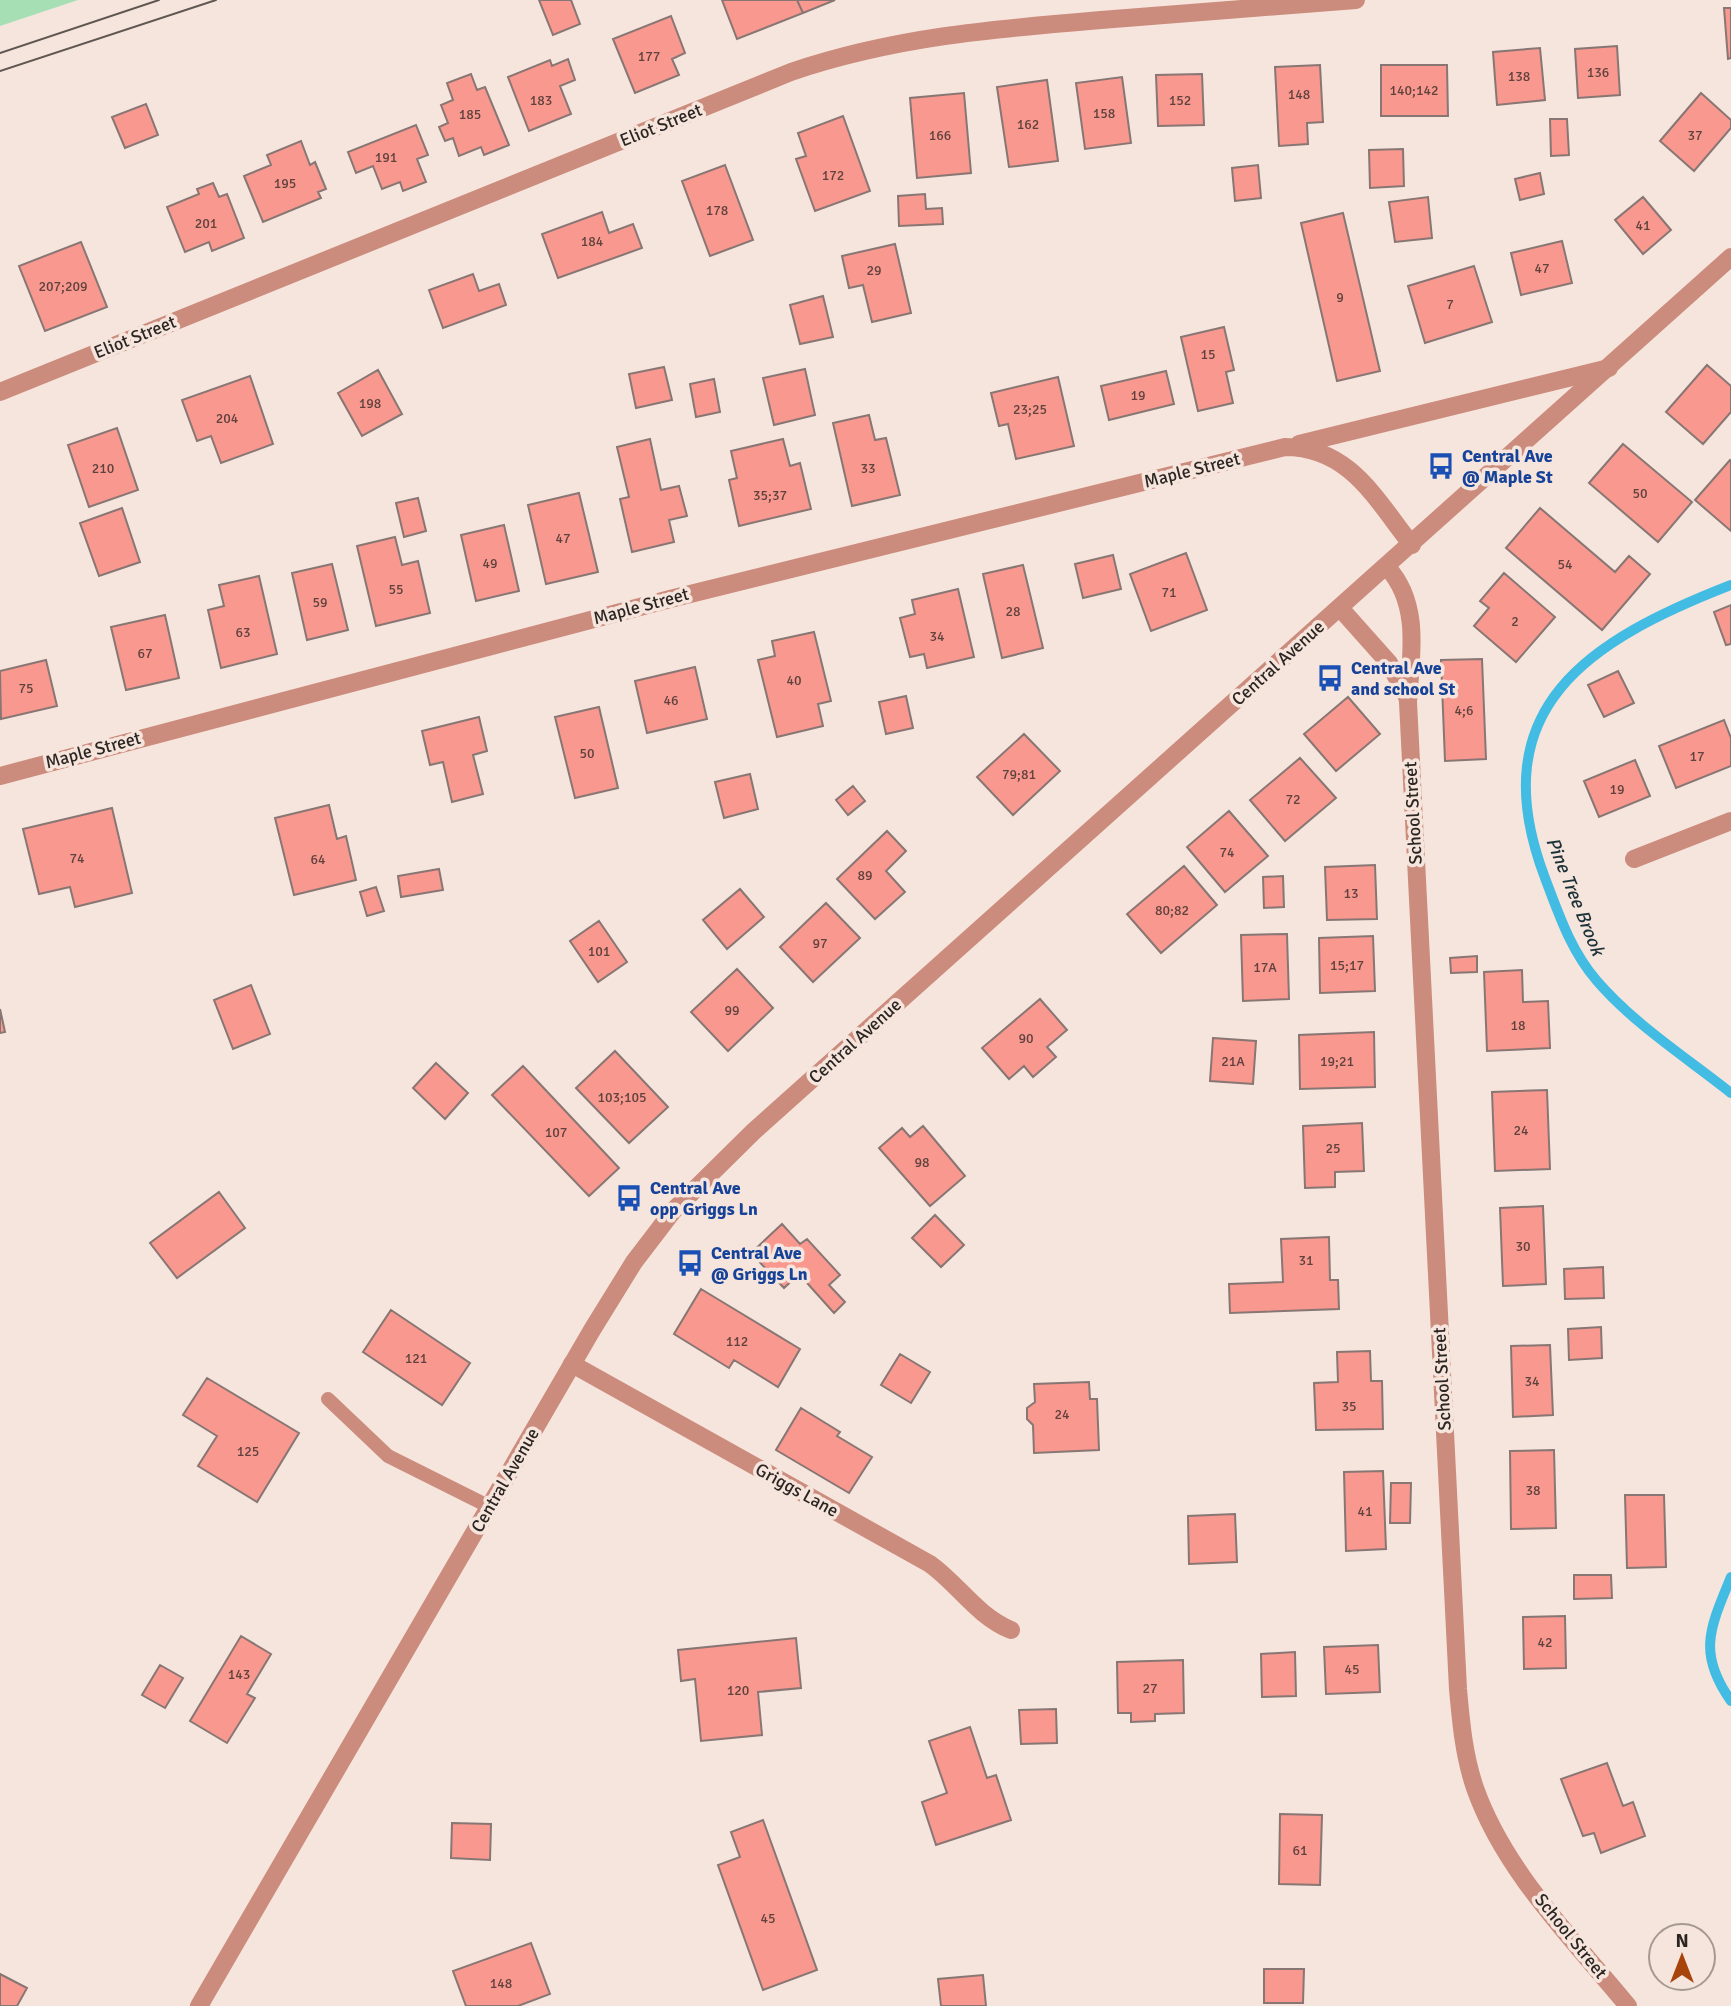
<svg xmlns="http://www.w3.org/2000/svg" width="1731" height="2006" font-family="Signika,sans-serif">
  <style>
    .green { fill: #a6dfb3 }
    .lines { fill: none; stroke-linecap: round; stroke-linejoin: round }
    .stream { stroke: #43bce3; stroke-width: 10 }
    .building { fill: #f9988e; stroke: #887674; stroke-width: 2 }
    .service { stroke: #cb8c7d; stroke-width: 14 }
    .minor { stroke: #cb8c7d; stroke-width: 18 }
    .tertiary { stroke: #cb8c7d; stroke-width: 18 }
    .tram { stroke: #605752; stroke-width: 2 }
    .labels { text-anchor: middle; stroke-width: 7; stroke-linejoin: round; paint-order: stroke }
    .number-label { font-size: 14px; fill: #5f423e }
    .street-label { font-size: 18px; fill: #2c2623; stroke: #f6e5dc }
    .transit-label { font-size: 18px; font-weight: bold; fill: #164399; stroke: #f6e5dc; text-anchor: start }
    .water-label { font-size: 19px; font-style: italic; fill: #1d3139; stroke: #f6e5dc }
  </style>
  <rect width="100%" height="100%" fill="#f6e5dc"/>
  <path class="green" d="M0,0H78L0,26Z"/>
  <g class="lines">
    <path class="stream" d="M1731,585C1590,640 1480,707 1545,878C1559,915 1571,951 1597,981C1634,1024 1687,1058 1731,1093
      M1731,1577C1710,1628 1697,1653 1731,1701"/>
  </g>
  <path class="building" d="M539,0H571L580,24L553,35Z
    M722,0H797L803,13L737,39Z
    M797,0H835L803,13Z
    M1724,8H1731V58L1728,59Z
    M671,16L685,53L672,59L679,75L635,93L613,39Z
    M1617,46L1620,95L1578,98L1575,49Z
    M1540,48L1545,100L1497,105L1493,52Z
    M568,59L575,80L560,86L571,114L529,131L508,77L550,60L552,66Z
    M1320,65L1323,122L1307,123L1308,144L1279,146L1275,67Z
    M1381,65H1447L1448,116H1381Z
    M471,74L477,90L485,87L509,145L484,155L481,147L459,156L453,138L445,141L439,127L448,123L441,105L453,100L447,83Z
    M1202,74L1204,125L1158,126L1156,75Z
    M1122,77L1131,143L1085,149L1076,83Z
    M1047,80L1058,161L1009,167L997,87Z
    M964,93L971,173L917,178L910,98Z
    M1701,93L1731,120V128L1694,171L1660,141Z
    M146,104L158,135L125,148L112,117Z
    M843,116L870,191L815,211L796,159L806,156L798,133Z
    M1550,119H1567L1569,155L1551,156Z
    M416,125L428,155L417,159L426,182L403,191L400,182L382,189L373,166L356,173L348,152Z
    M301,141L310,165L315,162L326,189L318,192L321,198L263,222L244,176L271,165L267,155Z
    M1403,149L1404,186L1370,188L1369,150Z
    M725,165L753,240L710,256L682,181Z
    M1258,165L1261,198L1235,201L1232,168Z
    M1540,173L1544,194L1520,200L1515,179Z
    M213,183L219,197L227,194L244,238L212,251L209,242L185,252L167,207L199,194L197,189Z
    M925,194L926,209L942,208L943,224L899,226L898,196Z
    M1428,197L1432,238L1395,242L1389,202Z
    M1643,197L1671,230L1643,254L1615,220Z
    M602,212L609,233L633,224L642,248L558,278L542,234Z
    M1343,213L1380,371L1337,381L1301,223Z
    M1562,241L1572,283L1521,295L1511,253Z
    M81,242L107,307L45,331L19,266Z
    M895,244L911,313L872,322L863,285L849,288L842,256Z
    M1474,266L1492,322L1425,343L1408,286Z
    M473,274L479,291L499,284L506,305L443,328L429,290Z
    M823,296L833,337L800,344L790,305Z
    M1224,327L1234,370L1226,372L1233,403L1198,411L1181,337Z
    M1707,365L1731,386V412L1703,444L1666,412Z
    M664,367L672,400L636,408L629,374Z
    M805,369L815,415L774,425L763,378Z
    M378,370L402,414L362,436L338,393Z
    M1166,371L1174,404L1109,420L1101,386Z
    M250,376L273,444L221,463L211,436L197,441L182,400Z
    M1058,377L1074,446L1016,459L1008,424L999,426L991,393Z
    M714,379L720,412L696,417L690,384Z
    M869,415L875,440L886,438L900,495L852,506L833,423Z
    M117,428L138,490L89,507L68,445Z
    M650,439L661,490L679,486L687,516L669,520L674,542L632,552L620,499L629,497L617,447Z
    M783,439L790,466L800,463L811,509L739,526L729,480L737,478L731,451Z
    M1623,444L1692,502L1658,542L1589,483Z
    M1730,460L1731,461V531L1695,500Z
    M579,493L598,572L546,584L528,505Z
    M418,498L426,531L404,537L396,503Z
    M122,508L140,562L99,576L80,523Z
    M1540,508L1615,572L1629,556L1650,574L1602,630L1506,548Z
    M504,525L519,591L476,601L461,535Z
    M395,537L402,565L418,561L430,613L376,626L357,546Z
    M1186,553L1207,610L1151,631L1130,574Z
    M1113,555L1121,589L1083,598L1075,564Z
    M332,564L348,630L307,640L292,573Z
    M1023,565L1043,648L1002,658L983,574Z
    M1504,573L1555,617L1516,662L1474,626L1489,608L1480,601Z
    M259,576L277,654L221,668L208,610L224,606L219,585Z
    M958,589L974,657L927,668L924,654L910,657L900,618L915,614L912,600Z
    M1731,605V644L1726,645L1714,612Z
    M165,615L179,678L126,690L111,627Z
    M814,632L831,701L818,704L823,726L777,737L758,660L775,656L772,641Z
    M1482,659L1486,759L1445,761L1441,660Z
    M46,660L57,706L1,719L0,671Z
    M695,667L707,719L647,733L635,681Z
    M1618,671L1634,703L1604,717L1588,685Z
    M906,696L913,728L886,734L879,702Z
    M1348,697L1380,734L1336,771L1304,734Z
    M599,707L618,788L575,798L555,717Z
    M479,717L487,751L473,755L483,794L452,802L443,762L430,765L422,731Z
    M1724,720L1731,738V766L1676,788L1659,746Z
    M1024,734L1060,771L1013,815L977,777Z
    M1300,758L1336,798L1285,841L1250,800Z
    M1635,760L1650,796L1599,817L1584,781Z
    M750,774L758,809L724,818L715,782Z
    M853,786L865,801L848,815L836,800Z
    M329,805L337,839L346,836L356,880L294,895L275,818Z
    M112,808L132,893L75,907L70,887L39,894L23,829Z
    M1229,811L1268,856L1225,892L1187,847Z
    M887,831L906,851L886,871L905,892L875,919L837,879Z
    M1375,865L1377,919L1327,920L1325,867Z
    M1184,866L1217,905L1161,953L1127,914Z
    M439,869L443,890L401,897L398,876Z
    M1283,876L1284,907L1264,908L1263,877Z
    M376,887L384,911L367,916L360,892Z
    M740,889L764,917L727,949L703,920Z
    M826,903L860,938L813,982L780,947Z
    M599,921L627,962L598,982L570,941Z
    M1287,934L1289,999L1243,1001L1241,935Z
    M1373,936L1375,991L1320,993L1319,938Z
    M1477,956V972L1451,973L1450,958Z
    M737,969L773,1008L728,1051L691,1012Z
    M1522,970L1523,1002L1548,1001L1550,1048L1487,1051L1484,972Z
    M251,985L270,1034L233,1049L214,1000Z
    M1040,999L1067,1030L1047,1047L1056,1057L1033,1077L1024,1066L1009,1079L982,1048Z
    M0,1009L5,1032L0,1033Z
    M1374,1032L1375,1087L1300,1089L1299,1035Z
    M1213,1038L1256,1041L1253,1084L1210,1081Z
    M615,1051L668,1107L629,1143L576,1088Z
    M436,1063L468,1093L445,1119L413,1088Z
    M523,1066L619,1168L589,1196L492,1095Z
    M1547,1090L1550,1169L1495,1171L1492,1092Z
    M1362,1123L1364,1171L1335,1172V1187L1305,1188L1303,1126Z
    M923,1126L965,1176L930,1206L879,1148L902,1128L910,1137Z
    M219,1192L245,1228L177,1278L150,1243Z
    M1543,1206L1546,1284L1503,1286L1500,1208Z
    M935,1215L964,1245L941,1267L912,1238Z
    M782,1224L800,1244L807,1239L840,1275L829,1285L845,1302L834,1313L799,1274L784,1288L751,1253Z
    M1329,1237L1330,1280H1338L1339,1309L1230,1313L1229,1284L1283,1282L1281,1239Z
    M1603,1267L1604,1298L1565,1299L1564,1269Z
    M701,1289L800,1349L778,1387L734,1360L729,1368L674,1334Z
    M391,1310L470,1363L442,1405L363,1352Z
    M1601,1327L1602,1358L1569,1360L1568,1329Z
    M1550,1345L1553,1415L1513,1417L1511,1346Z
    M1370,1351L1371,1381H1382L1383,1429L1316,1430L1314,1383L1338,1382L1337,1352Z
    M900,1354L930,1372L911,1403L881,1385Z
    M207,1378L299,1433L257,1502L198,1466L217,1436L183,1415Z
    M1089,1382L1090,1399H1097L1099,1450L1034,1453L1033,1425L1027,1419V1408L1035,1402L1034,1384Z
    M801,1408L840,1432L837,1436L872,1457L849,1493L776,1450Z
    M1554,1450L1556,1528L1511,1529L1510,1451Z
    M1383,1471L1386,1549L1346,1551L1344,1472Z
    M1391,1483H1411L1410,1523H1390Z
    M1625,1495H1664L1666,1567L1627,1568Z
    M1235,1514L1237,1562L1189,1564L1188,1516Z
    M1574,1575H1611L1612,1598L1574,1599Z
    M1565,1616L1566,1668L1524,1669L1523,1617Z
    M241,1636L271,1654L247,1694L255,1698L227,1743L190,1721Z
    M796,1638L801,1688L758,1692L762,1735L701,1741L695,1679L681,1681L678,1650Z
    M1378,1645L1380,1692L1326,1694L1324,1647Z
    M1295,1652L1296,1696L1262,1697L1261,1654Z
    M1183,1660L1184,1713L1155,1714V1721L1131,1722V1713H1118L1117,1662Z
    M160,1665L183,1678L165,1708L142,1695Z
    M1056,1709L1057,1743L1021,1744L1019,1710Z
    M970,1727L987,1778L996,1775L1011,1820L936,1845L922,1802L947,1793L929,1741Z
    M1607,1763L1623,1806L1633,1802L1645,1836L1601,1853L1594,1833L1583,1836L1561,1779Z
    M1280,1814L1322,1815L1320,1885L1279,1884Z
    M763,1820L817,1970L763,1990L718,1865L740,1857L731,1832Z
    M452,1823L491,1824L490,1860L451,1858Z
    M531,1943L550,1994L518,2006H466L453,1971Z
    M1264,1969H1304L1303,2003H1264Z
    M0,1974L27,1988L17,2006H0Z
    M983,1975L986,2006H941L938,1979Z"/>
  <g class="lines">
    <path class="service" d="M328,1399L388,1456L490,1507"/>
    <path class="minor" d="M1299,444L1609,368
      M1387,567C1421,604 1411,655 1408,702L1458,1689C1461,1723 1464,1756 1475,1788C1504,1871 1573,1939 1628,2006
      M1340,608L1389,663L1407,697
      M0,776L670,599L1285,447C1350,447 1376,500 1412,545
      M1634,859L1731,821
      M572,1364L930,1564C959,1585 977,1616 1011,1630"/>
    <path class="tertiary" d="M0,392L791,72C894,37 993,29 1101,20C1186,14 1271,7 1356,0
      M199,2006L592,1330L634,1262L673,1211L754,1131L1731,257"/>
    <path class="tram" d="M0,53L159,0
      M0,71L216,0"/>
  </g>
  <defs>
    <symbol id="bus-bare" viewBox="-9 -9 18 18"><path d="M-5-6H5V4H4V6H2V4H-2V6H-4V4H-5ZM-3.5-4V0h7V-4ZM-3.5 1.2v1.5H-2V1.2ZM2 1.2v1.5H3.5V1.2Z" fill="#1a4fb4" stroke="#f6e5dc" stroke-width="2.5" paint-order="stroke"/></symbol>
  </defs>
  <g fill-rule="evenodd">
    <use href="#bus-bare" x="1422" y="447" width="38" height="38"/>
    <use href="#bus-bare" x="1311" y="659" width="38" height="38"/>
    <use href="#bus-bare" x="610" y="1179" width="38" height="38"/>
    <use href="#bus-bare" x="671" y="1244" width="38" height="38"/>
  </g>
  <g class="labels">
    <g class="number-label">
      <text x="649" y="61">177</text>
      <text x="1598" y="77">136</text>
      <text x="1519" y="81">138</text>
      <text x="1414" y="95">140;142</text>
      <text x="1299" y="99">148</text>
      <text x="541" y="105">183</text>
      <text x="1180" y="105">152</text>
      <text x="1104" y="118">158</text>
      <text x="470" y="119">185</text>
      <text x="1028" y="129">162</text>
      <text x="940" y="140">166</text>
      <text x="1695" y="140">37</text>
      <text x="386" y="162">191</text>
      <text x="833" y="180">172</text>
      <text x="285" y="188">195</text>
      <text x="717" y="215">178</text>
      <text x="206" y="228">201</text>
      <text x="1643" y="230">41</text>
      <text x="592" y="246">184</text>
      <text x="1542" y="273">47</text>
      <text x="874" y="275">29</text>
      <text x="63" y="291">207;209</text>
      <text x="1340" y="302">9</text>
      <text x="1450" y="309">7</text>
      <text x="1208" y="359">15</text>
      <text x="1138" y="400">19</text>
      <text x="370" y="408">198</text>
      <text x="1030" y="414">23;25</text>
      <text x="227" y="423">204</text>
      <text x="103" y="473">210</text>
      <text x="868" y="473">33</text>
      <text x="1640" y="498">50</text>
      <text x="770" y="500">35;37</text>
      <text x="563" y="543">47</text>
      <text x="490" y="568">49</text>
      <text x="1565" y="569">54</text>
      <text x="396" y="594">55</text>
      <text x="1169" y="597">71</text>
      <text x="320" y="607">59</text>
      <text x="1013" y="616">28</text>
      <text x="1515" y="626">2</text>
      <text x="243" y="637">63</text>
      <text x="937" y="641">34</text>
      <text x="145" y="658">67</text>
      <text x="794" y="685">40</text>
      <text x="26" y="693">75</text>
      <text x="671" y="705">46</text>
      <text x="1464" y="715">4;6</text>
      <text x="587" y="758">50</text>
      <text x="1697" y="761">17</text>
      <text x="1019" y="779">79;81</text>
      <text x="1617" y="794">19</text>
      <text x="1293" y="804">72</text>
      <text x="1227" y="857">74</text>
      <text x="77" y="863">74</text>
      <text x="318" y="864">64</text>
      <text x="865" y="880">89</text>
      <text x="1351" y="898">13</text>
      <text x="1172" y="915">80;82</text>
      <text x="820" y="948">97</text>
      <text x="599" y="956">101</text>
      <text x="1347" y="970">15;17</text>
      <text x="1265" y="972">17A</text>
      <text x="732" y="1015">99</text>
      <text x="1518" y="1030">18</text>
      <text x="1026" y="1043">90</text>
      <text x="1233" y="1066">21A</text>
      <text x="1337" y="1066">19;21</text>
      <text x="622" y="1102">103;105</text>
      <text x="1521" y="1135">24</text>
      <text x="556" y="1137">107</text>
      <text x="1333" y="1153">25</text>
      <text x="922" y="1167">98</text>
      <text x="1523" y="1251">30</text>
      <text x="1306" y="1265">31</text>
      <text x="737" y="1346">112</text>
      <text x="416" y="1363">121</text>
      <text x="1532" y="1386">34</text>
      <text x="1349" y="1411">35</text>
      <text x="1062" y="1419">24</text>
      <text x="248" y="1456">125</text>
      <text x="1533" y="1495">38</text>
      <text x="1365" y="1516">41</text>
      <text x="1545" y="1647">42</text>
      <text x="1352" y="1674">45</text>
      <text x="239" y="1679">143</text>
      <text x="1150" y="1693">27</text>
      <text x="738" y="1695">120</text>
      <text x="1300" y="1855">61</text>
      <text x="768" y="1923">45</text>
      <text x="501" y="1988">148</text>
    </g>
    <g class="street-label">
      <text transform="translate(661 125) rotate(-22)" y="6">Eliot Street</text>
      <text transform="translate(135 337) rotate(-22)" y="6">Eliot Street</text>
      <text transform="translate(1192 470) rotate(-14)" y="6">Maple Street</text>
      <text transform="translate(641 606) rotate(-15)" y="6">Maple Street</text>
      <text transform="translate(1278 663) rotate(-42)" y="6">Central Avenue</text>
      <text transform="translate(93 750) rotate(-15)" y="6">Maple Street</text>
      <text transform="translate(1413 813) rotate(-93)" y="6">School Street</text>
      <text transform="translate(855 1041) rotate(-42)" y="6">Central Avenue</text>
      <text transform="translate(1442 1379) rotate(-93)" y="6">School Street</text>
      <text transform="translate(505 1480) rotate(-60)" y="6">Central Avenue</text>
      <text transform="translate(797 1490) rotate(29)" y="6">Griggs Lane</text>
      <text transform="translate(1571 1936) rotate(51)" y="6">School Street</text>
    </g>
    <g class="transit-label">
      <text x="1462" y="462">Central Ave<tspan x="1462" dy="21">@ Maple St</tspan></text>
      <text x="1351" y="674">Central Ave<tspan x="1351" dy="21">and school St</tspan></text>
      <text x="650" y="1194">Central Ave<tspan x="650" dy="21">opp Griggs Ln</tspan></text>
      <text x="711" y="1259">Central Ave<tspan x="711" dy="21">@ Griggs Ln</tspan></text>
    </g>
    <g class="water-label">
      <text transform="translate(1576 896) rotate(68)" y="7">Pine Tree Brook</text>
    </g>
  </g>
  <g transform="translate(1682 1957)"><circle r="33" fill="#f6e5dc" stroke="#a59992" stroke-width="2"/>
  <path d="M0-5L12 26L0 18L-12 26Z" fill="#a7440b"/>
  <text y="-10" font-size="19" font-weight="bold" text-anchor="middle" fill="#2c2623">N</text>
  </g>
</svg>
